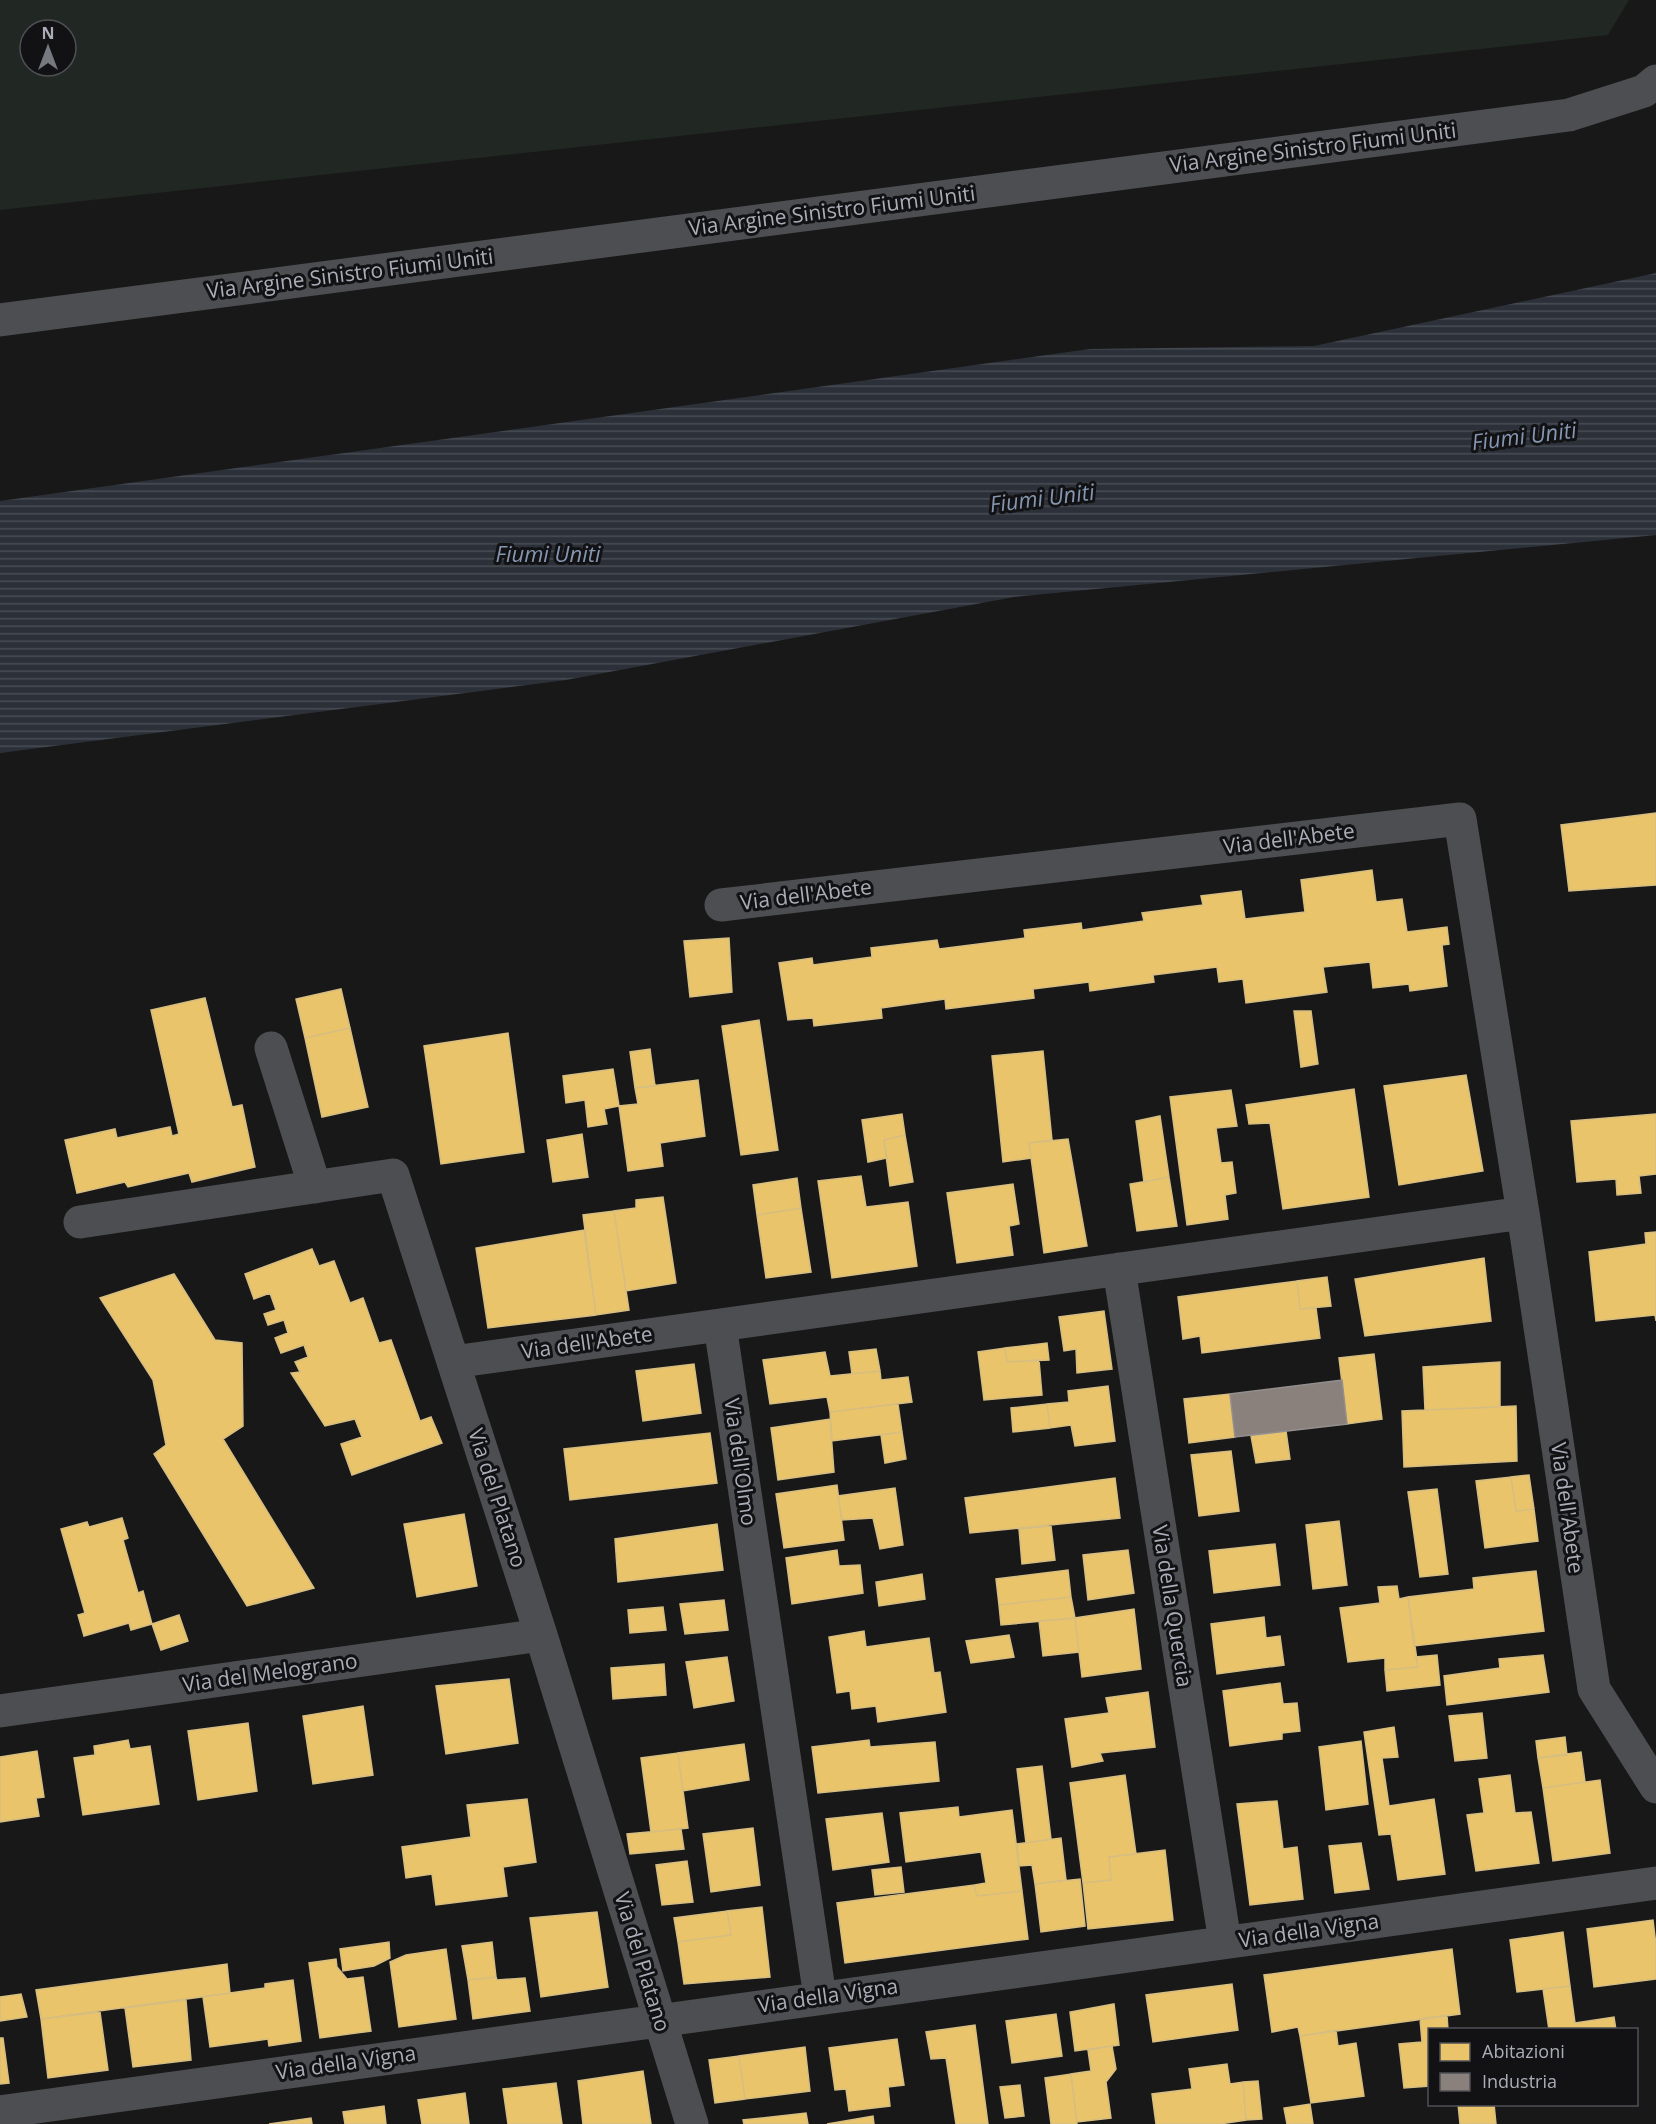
<svg xmlns="http://www.w3.org/2000/svg" width="1656" height="2124" font-family="'Open Sans',sans-serif">
  <style>
    .park { fill: #212722; fill-rule: evenodd }
    .water { fill: url(#water-rules) }
    .homes { fill: #e9c46a; stroke: #d6bd81; stroke-width: 1.5 }
    .industry { fill: #8a817c; stroke: #948e8e; stroke-width: 1.5 }
    .lines { fill: none; stroke-linecap: round; stroke-linejoin: round }
    .minor { stroke: #4d4e51; stroke-width: 33 }
    .labels { text-anchor: middle; stroke-width: 6; stroke-linejoin: round; paint-order: stroke }
    .street-label { font-size: 21px; fill: #aaadb8; stroke: #121214 }
    .water-label { font-size: 22px; font-style: italic; fill: #8596b0; stroke: #121214 }
  </style>
  <defs>
    <pattern id="water-rules" width="6" height="5" patternUnits="userSpaceOnUse" patternTransform="scale(1.5)"><rect width="6" height="5" fill="#2c3139"/><path d="M0 2.5h6" fill="none" stroke="#484c54"/></pattern>
  </defs>
  <rect width="100%" height="100%" fill="#181818"/>
  <path class="park" d="M0,0H1629L1608,35L0,210ZM30,30H66V66H30Z"/>
  <path class="water" d="M1656,273V535L1014,597L566,680L0,753V501L1090,349L1314,346Z"/>
  <path class="homes" d="M1656,813V885L1569,891L1561,825Z
    M1372,870L1376,902L1402,899L1407,932L1447,927L1449,944L1442,945L1447,986L1410,991L1409,984L1373,988L1370,962L1323,967L1327,992L1246,1003L1243,979L1219,982L1217,967L1153,975L1154,982L1090,991L1089,982L1033,989L1034,998L946,1009L945,999L881,1008L882,1018L814,1026L813,1018L788,1020L779,963L812,958L813,965L872,957L871,948L937,940L939,949L1025,938L1024,930L1081,923L1082,930L1144,921L1142,913L1203,905L1201,896L1241,891L1245,919L1305,912L1301,880Z
    M729,938L732,992L690,997L684,941Z
    M341,989L350,1028L305,1038L296,999Z
    M205,998L232,1107L242,1105L255,1167L192,1182L189,1173L128,1187L125,1182L77,1193L65,1140L115,1129L117,1138L170,1127L172,1136L179,1134L151,1010Z
    M1294,1011H1311L1318,1064L1301,1067Z
    M759,1020L778,1150L741,1155L722,1026Z
    M350,1028L368,1107L322,1117L305,1038Z
    M508,1033L524,1152L441,1164L424,1046Z
    M650,1049L655,1086L635,1088L630,1052Z
    M1043,1051L1052,1140L1029,1143L1031,1158L1003,1162L992,1056Z
    M613,1069L619,1106L604,1109L607,1124L588,1127L585,1100L566,1103L563,1076Z
    M1466,1075L1483,1171L1399,1185L1384,1086Z
    M698,1080L705,1136L660,1143L663,1166L628,1171L619,1106L638,1104L635,1088Z
    M1354,1089L1369,1197L1283,1209L1270,1123L1249,1124L1246,1105Z
    M1231,1090L1237,1126L1216,1128L1221,1163L1232,1162L1236,1193L1225,1195L1228,1219L1187,1225L1170,1097Z
    M902,1114L905,1135L884,1140L887,1158L868,1162L862,1120Z
    M1656,1114V1174L1639,1176L1641,1193L1617,1195L1616,1179L1577,1182L1571,1121Z
    M1160,1116L1169,1177L1144,1182L1136,1121Z
    M582,1134L588,1177L553,1182L547,1140Z
    M905,1135L913,1182L890,1186L884,1140Z
    M1068,1139L1087,1246L1044,1253L1029,1143Z
    M861,1176L866,1207L908,1202L917,1266L832,1278L818,1181Z
    M1169,1177L1177,1226L1137,1231L1130,1184Z
    M797,1178L801,1208L757,1215L753,1185Z
    M1013,1184L1019,1224L1009,1226L1013,1255L957,1263L947,1193Z
    M663,1197L676,1283L626,1291L614,1211L636,1208V1200Z
    M801,1208L811,1272L766,1278L757,1215Z
    M614,1211L629,1310L596,1315L583,1215Z
    M584,1230L596,1315L488,1328L476,1248Z
    M1656,1232V1321L1655,1315L1596,1321L1589,1252L1646,1244L1645,1233Z
    M312,1249L319,1266L334,1261L350,1303L363,1298L379,1343L391,1340L420,1421L431,1417L442,1443L352,1475L341,1444L362,1437L355,1419L325,1426L291,1373L300,1372L295,1362L308,1357L304,1345L281,1353L275,1338L288,1333L284,1320L268,1325L264,1314L276,1310L270,1293L254,1299L245,1274Z
    M1484,1258L1491,1321L1365,1336L1355,1279Z
    M174,1274L215,1340L242,1343L243,1426L223,1439L314,1588L247,1606L154,1454L166,1445L153,1380L100,1298Z
    M1327,1277L1331,1306L1300,1309L1297,1281Z
    M1297,1281L1300,1309L1316,1308L1320,1338L1202,1353L1200,1336L1183,1339L1178,1297Z
    M1104,1311L1112,1369L1077,1373L1076,1349L1064,1351L1059,1317Z
    M1047,1343L1049,1360L1007,1362L1005,1348Z
    M1005,1348L1007,1362L1039,1360L1042,1395L984,1400L978,1352Z
    M876,1349L880,1371L852,1374L849,1352Z
    M825,1352L830,1376L880,1371L881,1380L908,1377L912,1402L830,1412L827,1397L770,1404L763,1360Z
    M1374,1354L1382,1419L1347,1424L1339,1358Z
    M1500,1362V1407L1425,1410L1423,1367Z
    M694,1364L701,1413L643,1421L636,1371Z
    M1108,1386L1115,1441L1075,1446L1071,1425L1050,1428L1047,1404L1069,1402L1068,1391Z
    M1230,1394L1235,1437L1189,1443L1184,1399Z
    M898,1404L902,1432L832,1441L830,1412Z
    M1047,1404L1050,1428L1013,1432L1011,1408Z
    M1516,1406L1517,1461L1404,1467L1402,1411Z
    M830,1419L834,1472L778,1480L771,1428Z
    M1286,1431L1290,1459L1256,1463L1251,1436Z
    M902,1432L906,1459L885,1463L881,1435Z
    M710,1433L717,1483L570,1500L564,1449Z
    M1231,1451L1239,1511L1199,1516L1191,1455Z
    M1529,1475L1534,1509L1516,1511L1511,1477Z
    M1511,1477L1516,1511L1534,1509L1538,1541L1485,1548L1476,1481Z
    M1115,1478L1120,1518L970,1533L965,1498Z
    M837,1485L844,1540L784,1548L776,1494Z
    M895,1488L903,1545L880,1549L873,1518L842,1520L838,1496Z
    M1437,1489L1448,1574L1420,1577L1408,1492Z
    M464,1514L477,1586L417,1597L404,1524Z
    M122,1518L128,1538L123,1540L138,1593L143,1591L152,1624L131,1630L129,1623L84,1636L78,1615L85,1613L61,1529L87,1522L89,1527Z
    M1339,1521L1347,1585L1313,1589L1306,1525Z
    M717,1524L723,1570L618,1582L615,1539Z
    M1051,1526L1055,1560L1022,1564L1019,1529Z
    M1275,1544L1280,1585L1214,1593L1209,1551Z
    M837,1550L839,1566L860,1565L863,1593L792,1604L786,1558Z
    M1128,1550L1134,1593L1088,1600L1083,1555Z
    M1068,1570L1071,1597L999,1605L996,1579Z
    M1536,1571L1544,1631L1414,1646L1408,1597L1474,1589L1473,1578Z
    M922,1574L925,1599L879,1606L876,1582Z
    M1397,1586L1399,1599L1408,1597L1418,1667L1385,1670V1658L1348,1662L1340,1608L1380,1603L1378,1587Z
    M1071,1597L1075,1618L1001,1625L999,1605Z
    M724,1600L728,1630L685,1634L680,1604Z
    M663,1607L666,1630L630,1633L628,1610Z
    M1134,1609L1141,1669L1082,1677L1075,1618Z
    M179,1615L188,1641L161,1650L152,1624Z
    M1264,1617L1266,1638L1280,1636L1284,1665L1217,1674L1211,1624Z
    M1075,1618L1079,1652L1043,1656L1039,1621Z
    M864,1631L866,1647L929,1638L934,1673L940,1672L946,1712L878,1722L876,1706L852,1709L850,1691L837,1693L829,1637Z
    M1009,1635L1014,1657L971,1663L966,1641Z
    M1437,1655L1440,1685L1387,1691L1385,1670L1418,1667L1416,1657Z
    M1543,1655L1549,1692L1447,1705L1444,1676L1500,1668L1499,1659Z
    M727,1657L734,1701L694,1708L686,1662Z
    M664,1664L666,1695L613,1699L611,1668Z
    M509,1679L518,1743L446,1754L436,1686Z
    M1280,1683L1283,1704L1297,1703L1300,1731L1282,1733V1739L1230,1746L1223,1691Z
    M1148,1692L1155,1747L1100,1753L1103,1761L1072,1767L1065,1719L1109,1713L1106,1698Z
    M363,1706L373,1775L313,1784L303,1716Z
    M1482,1713L1487,1758L1455,1761L1449,1716Z
    M248,1723L257,1791L198,1800L188,1731Z
    M1394,1727L1398,1757L1382,1758L1389,1806L1434,1799L1445,1874L1398,1880L1391,1834L1379,1835L1364,1732Z
    M1565,1737L1567,1755L1538,1758L1536,1741Z
    M128,1740L130,1749L150,1746L159,1804L83,1815L74,1758L95,1755L94,1746Z
    M869,1740L870,1747L935,1742L939,1781L818,1793L812,1747Z
    M1361,1741L1368,1804L1326,1810L1319,1747Z
    M744,1744L749,1780L683,1791L678,1753Z
    M37,1751L44,1797L36,1798L39,1816L0,1822V1757Z
    M1581,1752L1585,1782L1543,1788L1538,1758Z
    M678,1753L688,1828L651,1832L641,1758Z
    M1042,1766L1051,1839L1026,1843L1017,1769Z
    M1125,1775L1136,1854L1109,1857L1111,1880L1083,1883L1070,1783Z
    M1510,1775L1515,1813L1531,1812L1539,1863L1476,1871L1467,1815L1484,1813L1479,1779Z
    M1600,1780L1610,1853L1553,1861L1543,1788Z
    M527,1799L536,1862L503,1867L507,1896L436,1905L432,1874L406,1878L402,1847L471,1837L467,1805Z
    M1277,1801L1283,1849L1297,1847L1303,1899L1250,1905L1237,1804Z
    M958,1807L959,1817L1012,1810L1022,1891L977,1896L974,1885L986,1883L981,1852L906,1862L900,1813Z
    M882,1813L889,1862L833,1870L826,1819Z
    M753,1828L760,1885L711,1892L703,1834Z
    M681,1829L684,1849L630,1854L627,1834Z
    M1061,1838L1066,1880L1035,1884L1032,1865L1019,1866L1017,1844Z
    M1361,1843L1369,1889L1335,1893L1329,1846Z
    M1165,1850L1173,1920L1088,1929L1083,1883L1111,1880L1109,1857Z
    M687,1861L693,1902L662,1905L656,1865Z
    M901,1867L904,1892L875,1895L872,1870Z
    M1080,1879L1085,1926L1041,1932L1035,1884Z
    M974,1885L977,1896L1022,1891L1028,1939L845,1963L837,1903Z
    M762,1907L770,1977L684,1984L678,1942L731,1935L727,1911Z
    M727,1911L731,1935L678,1942L674,1918Z
    M597,1912L608,1987L541,1997L530,1918Z
    M1653,1920L1656,1945V1979L1594,1987L1587,1929Z
    M1563,1932L1570,1986L1517,1992L1510,1940Z
    M389,1942L390,1958L374,1966L343,1971L340,1949Z
    M492,1942L496,1977L468,1980L462,1946Z
    M446,1949L456,2019L399,2027L390,1962L406,1955Z
    M1452,1949L1460,2014L1300,2036L1298,2027L1272,2032L1264,1975Z
    M336,1959L337,1967L347,1979L363,1977L371,2031L320,2038L309,1963Z
    M227,1964L230,1993L41,2019L36,1990Z
    M496,1977L497,1980L525,1978L530,2011L473,2019L468,1980Z
    M293,1980L301,2041L269,2046L268,2039L210,2047L203,1997L265,1988V1984Z
    M1232,1984L1238,2030L1153,2042L1146,1995Z
    M1570,1986L1575,2023L1614,2017L1616,2030H1549L1543,1989Z
    M21,1994L27,2017L0,2021V1997Z
    M186,2000L191,2060L133,2067L125,2008Z
    M1114,2004L1119,2045L1075,2051L1070,2012Z
    M100,2012L108,2070L48,2078L41,2019Z
    M1056,2014L1062,2056L1012,2063L1006,2021Z
    M1447,2015L1448,2030H1430V2086L1404,2088L1399,2044L1422,2042L1420,2019Z
    M975,2025L988,2124H956L946,2058L931,2059L926,2032Z
    M1336,2030L1338,2046L1356,2043L1364,2096L1311,2103L1300,2036Z
    M0,2038H3L9,2083L0,2084Z
    M897,2039L904,2085L888,2087L890,2106L849,2111L846,2089L835,2090L829,2048Z
    M1112,2046L1116,2069L1106,2082L1111,2118L1077,2122L1071,2074L1091,2071L1088,2050Z
    M805,2047L810,2091L745,2099L739,2056Z
    M739,2056L745,2099L715,2103L709,2060Z
    M1227,2064L1230,2084L1243,2082L1246,2120L1220,2124H1156L1152,2094L1192,2089L1189,2069Z
    M643,2071L651,2124H583L578,2081Z
    M1071,2074L1077,2124H1051L1045,2078Z
    M1258,2081L1262,2119L1246,2120L1243,2082Z
    M556,2083L562,2124H508L503,2089Z
    M1020,2085L1024,2116L1005,2118L1000,2087Z
    M465,2093L469,2124H422L418,2100Z
    M1310,2104L1313,2124H1287L1284,2108Z
    M1458,2104H1494L1496,2124H1460Z
    M384,2106L386,2124H345L343,2112Z
    M806,2113L808,2124H744L743,2120Z
    M873,2116L874,2124H827Z
    M311,2118L312,2124H269Z"/>
  <path class="industry" d="M1342,1380L1347,1424L1235,1437L1230,1394Z"/>
  <g class="lines">
    <path class="minor" d="M0,320L1569,115L1644,91L1656,81
      M721,905L1460,819L1523,1213
      M271,1048L315,1187
      M80,1222L393,1175L541,1635L692,2124
      M1119,1269L1225,1942
      M453,1362L720,1325
      M0,1711L541,1635
      M820,1997L720,1325L1523,1213L1594,1689L1656,1787
      M0,2112L1656,1883"/>
  </g>
  <g class="labels">
    <g class="street-label">
      <text transform="translate(1313 148) rotate(-7)" y="7">Via Argine Sinistro Fiumi Uniti</text>
      <text transform="translate(832 211) rotate(-7)" y="7">Via Argine Sinistro Fiumi Uniti</text>
      <text transform="translate(350 274) rotate(-7)" y="7">Via Argine Sinistro Fiumi Uniti</text>
      <text transform="translate(1289 839) rotate(-7)" y="7">Via dell'Abete</text>
      <text transform="translate(806 895) rotate(-7)" y="7">Via dell'Abete</text>
      <text transform="translate(587 1343) rotate(-8)" y="7">Via dell'Abete</text>
      <text transform="translate(740 1462) rotate(82)" y="7">Via dell'Olmo</text>
      <text transform="translate(497 1498) rotate(72)" y="7">Via del Platano</text>
      <text transform="translate(1567 1508) rotate(82)" y="7">Via dell'Abete</text>
      <text transform="translate(1172 1606) rotate(81)" y="7">Via della Quercia</text>
      <text transform="translate(270 1673) rotate(-8)" y="7">Via del Melograno</text>
      <text transform="translate(1309 1931) rotate(-8)" y="7">Via della Vigna</text>
      <text transform="translate(642 1962) rotate(73)" y="7">Via del Platano</text>
      <text transform="translate(828 1996) rotate(-8)" y="7">Via della Vigna</text>
      <text transform="translate(346 2063) rotate(-8)" y="7">Via della Vigna</text>
    </g>
    <g class="water-label">
      <text transform="translate(1524 436) rotate(-7)" y="8">Fiumi Uniti</text>
      <text transform="translate(1042 498) rotate(-7)" y="8">Fiumi Uniti</text>
      <text x="548" y="562">Fiumi Uniti</text>
    </g>
  </g>
  <rect x="1428" y="2028" width="210" height="78" fill="#121214" stroke="#4f5056" stroke-width="1.5"/>
  <rect x="1440" y="2043" width="30" height="18" fill="#e9c46a" stroke="#4f5056" stroke-width="1.5"/>
  <text x="1482" y="2058" font-size="18" fill="#aaadb8">Abitazioni</text>
  <rect x="1440" y="2073" width="30" height="18" fill="#8a817c" stroke="#4f5056" stroke-width="1.5"/>
  <text x="1482" y="2088" font-size="18" fill="#aaadb8">Industria</text>
  <g transform="translate(48 48)"><circle r="28" fill="#121214" stroke="#4f5056" stroke-width="1.5"/>
  <path d="M0-4.5L10 22L0 15L-10 22Z" fill="#777980"/>
  <text y="-9" font-size="16" font-weight="bold" text-anchor="middle" fill="#aaadb8">N</text>
  </g>
</svg>
